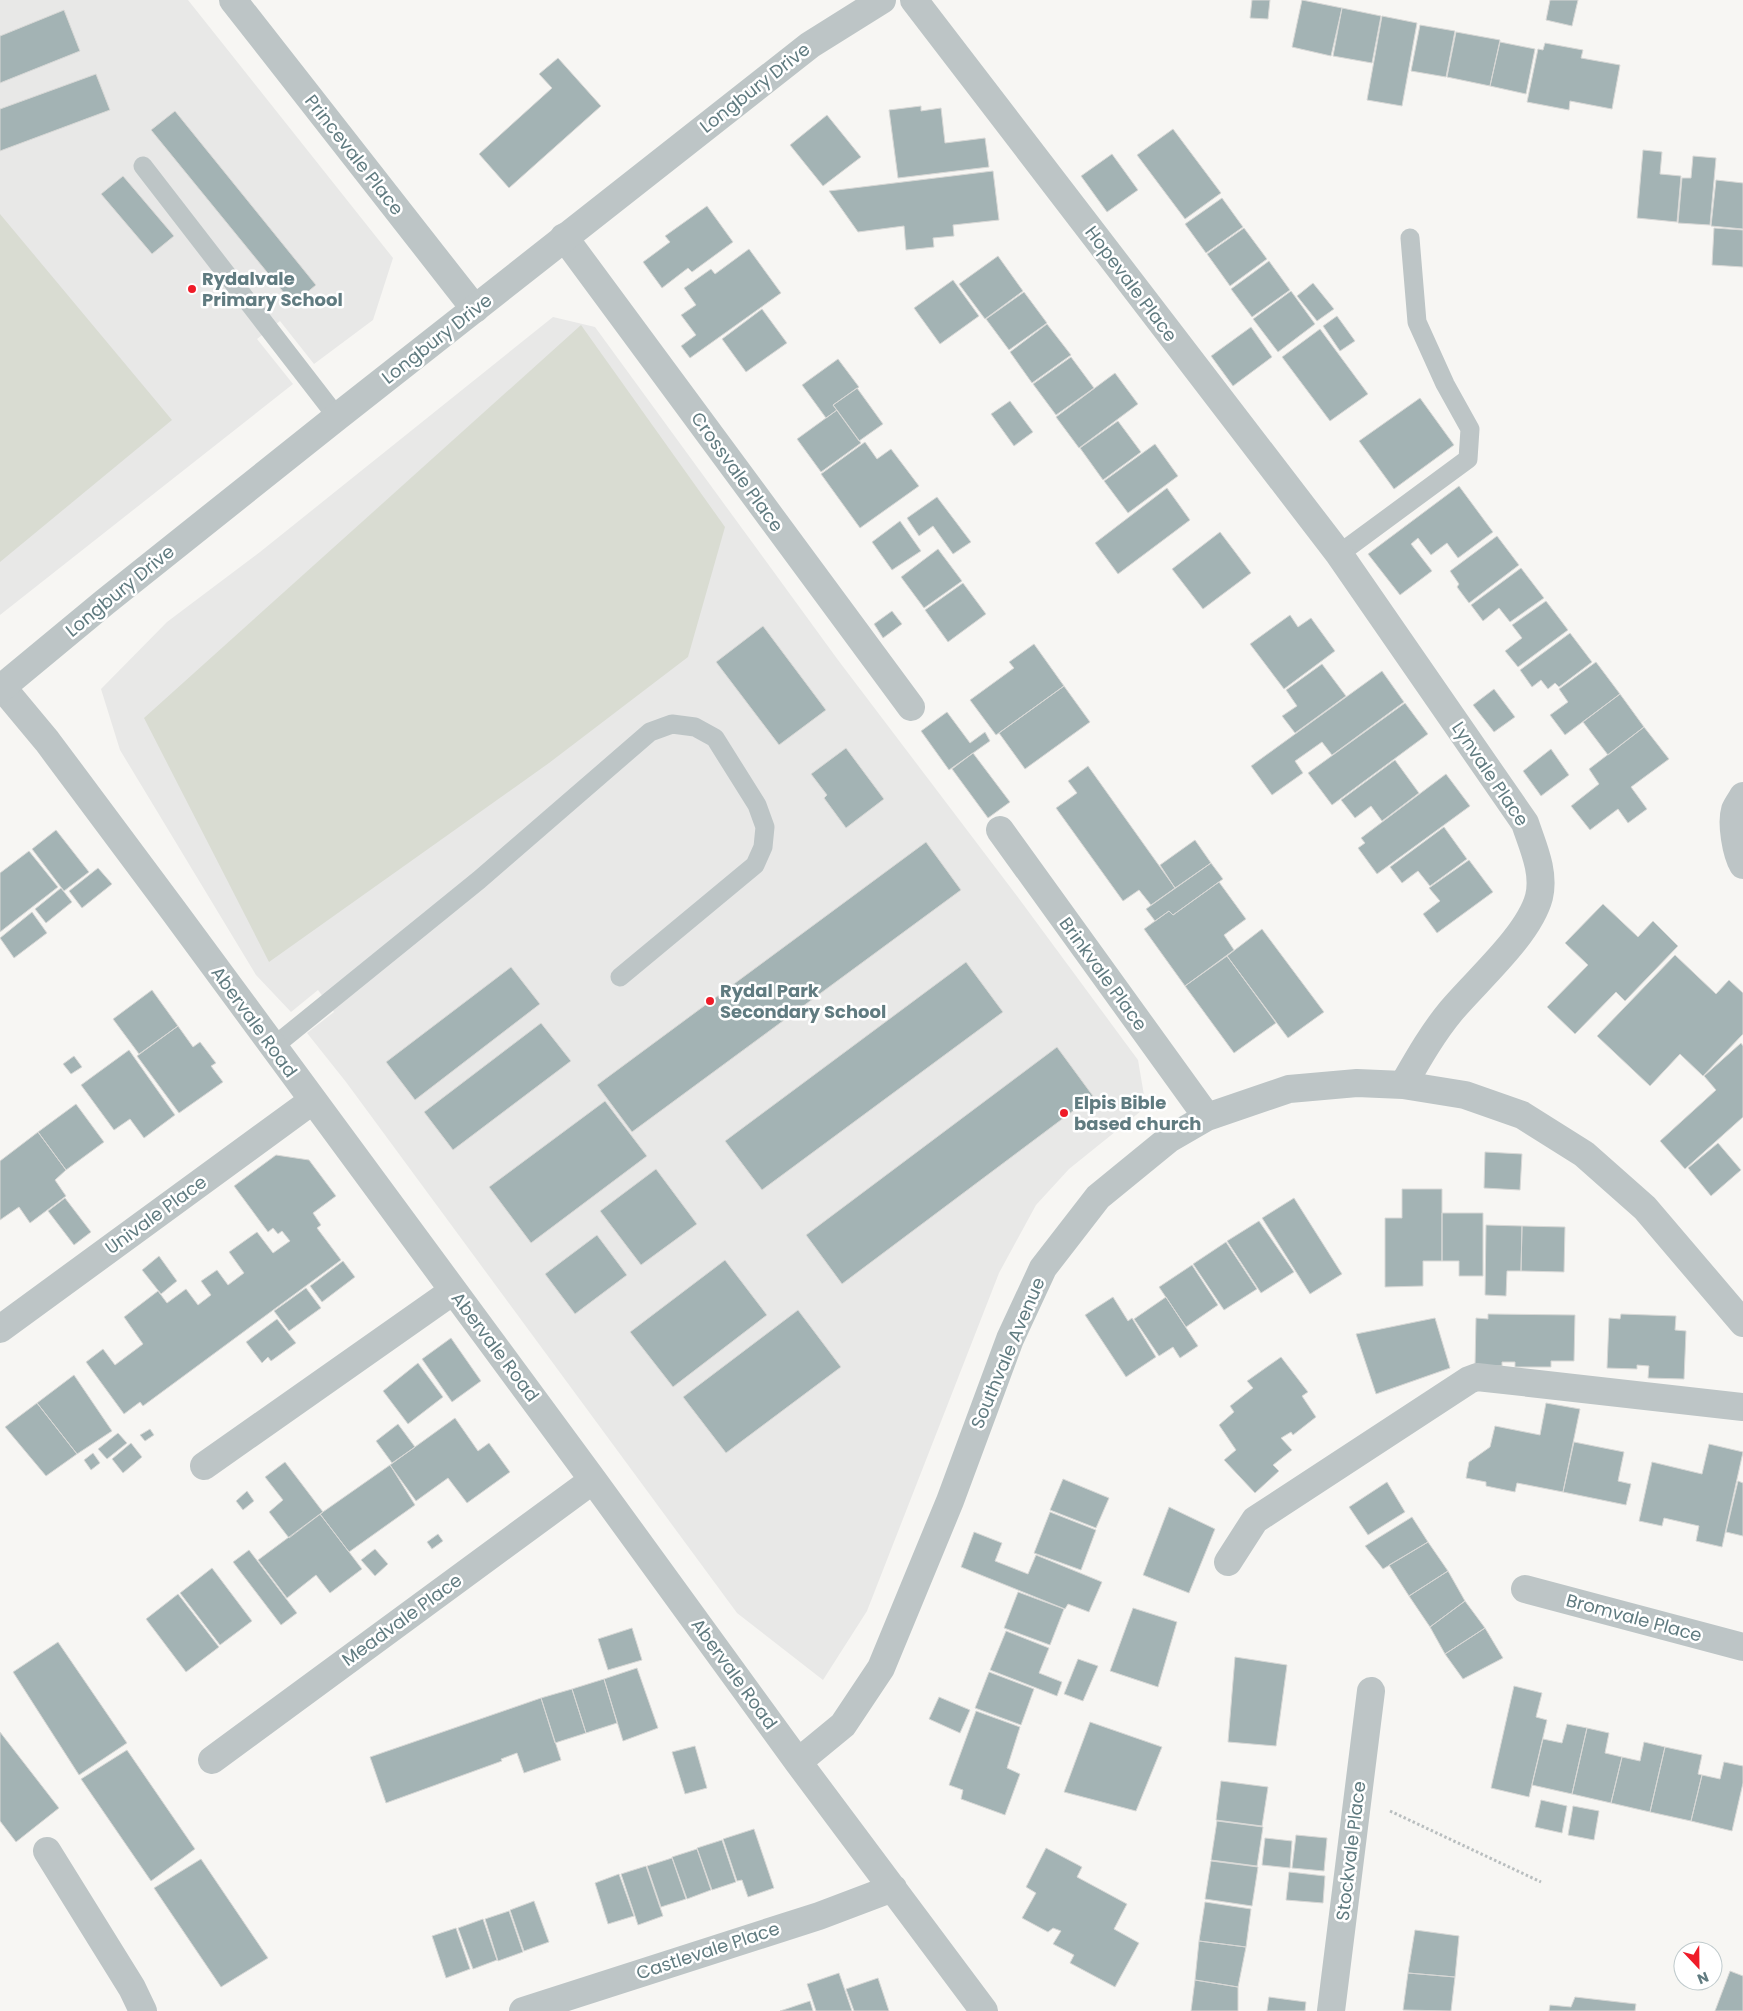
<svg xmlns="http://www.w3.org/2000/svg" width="1743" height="2011" font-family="Poppins,sans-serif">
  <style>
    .built { fill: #e8e8e7 }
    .green { fill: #d9dcd2 }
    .building { fill: #a3b3b4; stroke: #d8d8d6 }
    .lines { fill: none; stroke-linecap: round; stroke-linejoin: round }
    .path { stroke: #b9bebf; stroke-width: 3; stroke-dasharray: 2.5 2.5; stroke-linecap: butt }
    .service { stroke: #bdc5c6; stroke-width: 19 }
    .minor { stroke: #bdc5c6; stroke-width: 28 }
    .tertiary { stroke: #bdc5c6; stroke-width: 28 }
    .poi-dot { fill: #ef1b28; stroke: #fff; stroke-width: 2 }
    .labels { text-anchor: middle; stroke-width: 5; stroke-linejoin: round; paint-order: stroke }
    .street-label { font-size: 18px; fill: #607b80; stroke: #fff }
    .poi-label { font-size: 18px; font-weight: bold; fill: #607b80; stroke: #fff; text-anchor: start }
  </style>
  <rect width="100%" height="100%" fill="#f7f6f3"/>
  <path class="built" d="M0,0H188L393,258L373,320L314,364L280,321L257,339L293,384L0,615Z
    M553,317L595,327L838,660L1017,896L1138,1060L1146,1107L1069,1169L1036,1205L999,1273L867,1611L823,1680L737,1613L346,1082L307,1033L334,1012L318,990L291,1012L256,975L120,750L101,689L167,622L260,552Z"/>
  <path class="green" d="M0,214L172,420L0,562Z
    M581,325L725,527L688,657L549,763L269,962L144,718Z"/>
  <path class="building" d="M1252,0H1270L1268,19L1250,18Z
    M1302,0L1342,8L1331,56L1292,47Z
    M1550,0H1578L1572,26L1546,20Z
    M1342,8L1381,16L1372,63L1333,56Z
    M64,10L80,51L0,83V36Z
    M1382,16L1417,23L1402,106L1367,100Z
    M1420,25L1455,31L1446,77L1411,71Z
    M1456,32L1500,40L1490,86L1447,77Z
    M1500,42L1535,49L1526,94L1490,86Z
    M1545,43L1583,50L1581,58L1620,65L1612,109L1570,101L1569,110L1527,102L1538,49L1543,50Z
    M558,58L601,106L509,188L479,154L552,88L539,74Z
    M96,74L110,110L0,151V109Z
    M921,106V111L941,108L945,143L985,138L989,167L898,178L889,110Z
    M175,111L316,285L293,304L151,130Z
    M827,115L861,157L823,186L790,145Z
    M1173,129L1221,193L1185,219L1137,155Z
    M1643,150L1662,152L1660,174L1681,176L1677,222L1637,218Z
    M1112,154L1138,190L1107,212L1081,176Z
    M1693,156L1716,158L1710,225L1678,223L1682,178H1691Z
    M993,171L999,220L953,225L954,236L933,238L934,247L906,250L904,226L858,232L829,191Z
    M123,176L174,236L152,254L101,194Z
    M1716,180L1743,183V229L1711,226Z
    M1222,198L1243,227L1206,253L1185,224Z
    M707,206L733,242L692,272L688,268L662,288L643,262L670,242L665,236Z
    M1244,228L1267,259L1230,286L1207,254Z
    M1714,228L1743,230V267L1712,265Z
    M749,249L781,293L690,358L681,346L696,335L681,315L696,305L684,288L711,269L715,274Z
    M998,256L1023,291L985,319L959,284Z
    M1269,261L1290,290L1252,317L1231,289Z
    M953,280L979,316L940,344L914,308Z
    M1313,283L1334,309L1317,321L1297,296Z
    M1291,291L1315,324L1278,352L1253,319Z
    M1024,292L1047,323L1009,350L986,319Z
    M762,309L787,343L746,372L722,339Z
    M1337,316L1355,341L1340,351L1323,326Z
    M1047,324L1071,355L1032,383L1010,352Z
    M1251,327L1272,357L1233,386L1211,356Z
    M1320,329L1368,394L1330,421L1282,357Z
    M1071,357L1094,388L1056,415L1033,384Z
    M838,359L859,387L833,405L837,410L826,418L802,385Z
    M1115,373L1138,404L1079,448L1056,417Z
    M857,388L883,424L859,441L833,405Z
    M1420,398L1454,445L1394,489L1359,441Z
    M1010,401L1033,432L1014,446L991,414Z
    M837,410L861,443L821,472L797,439Z
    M1118,421L1141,452L1103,480L1080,448Z
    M865,442L877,459L891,449L919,486L860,528L821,474Z
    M1155,444L1178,476L1128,513L1104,481Z
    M1459,486L1493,532L1458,558L1447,543L1431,555L1418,538L1411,544L1432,571L1400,595L1368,554Z
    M1167,488L1190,520L1118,574L1095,543Z
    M937,497L971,542L953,554L933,526L919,536L907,518Z
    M900,521L921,551L892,570L872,542Z
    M1220,532L1251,573L1203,609L1172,569Z
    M1497,536L1519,565L1469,603L1457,587L1459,584L1450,571Z
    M938,549L962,581L924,608L901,577Z
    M1521,568L1544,598L1510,622L1499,608L1483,621L1471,605Z
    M963,583L986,614L948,642L925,610Z
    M1546,601L1568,630L1518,667L1505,651L1522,638L1512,625Z
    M892,611L902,624L883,638L874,624Z
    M1290,615L1298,627L1311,618L1335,651L1284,689L1250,644Z
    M763,626L826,710L779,745L716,662Z
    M1570,633L1592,662L1559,687L1555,683L1548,689L1541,680L1532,687L1520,670Z
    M1034,644L1064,686L996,735L970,700L1014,668L1009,662Z
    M1596,662L1620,694L1565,735L1550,715L1568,702L1559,689Z
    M1322,664L1346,696L1295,733L1282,716L1297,706L1286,690Z
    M1382,671L1404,702L1332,755L1322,742L1295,761L1303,773L1272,795L1251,766Z
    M1064,686L1090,722L1025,769L999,733Z
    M1494,689L1515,717L1494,732L1473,705Z
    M1620,694L1644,727L1608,755L1583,722Z
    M1405,703L1428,734L1332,805L1308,773Z
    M947,712L970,743L985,732L990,741L949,770L921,731Z
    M1644,727L1669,759L1631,787L1647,809L1628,823L1618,809L1590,830L1571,806L1599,784L1589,769Z
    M846,748L884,799L846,828L824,798L827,795L811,774Z
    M1551,749L1569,775L1541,796L1523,771Z
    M973,753L1010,802L988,818L952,769Z
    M1395,760L1419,793L1382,821L1371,806L1355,818L1341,800Z
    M1088,766L1175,888L1151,905L1139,890L1123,901L1056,808L1077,793L1068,781Z
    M1446,774L1470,806L1377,874L1358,848L1365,843L1361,838Z
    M1444,827L1467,859L1430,886L1418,871L1402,883L1390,867Z
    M56,830L89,872L64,891L32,849Z
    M1195,840L1211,863L1175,888L1160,865Z
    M926,842L961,890L632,1132L597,1085Z
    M29,851L58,887L0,932V873Z
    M1469,860L1493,892L1437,933L1423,914L1440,901L1429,888Z
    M1211,863L1223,879L1173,915L1169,911L1155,921L1146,909Z
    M98,868L112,884L82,908L69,891Z
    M1219,882L1246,919L1224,935L1234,950L1185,986L1144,929L1169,911L1173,915Z
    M61,888L72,902L46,923L35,909Z
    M1603,904L1638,937L1653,921L1678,946L1625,1001L1616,992L1575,1034L1547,1007L1588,965L1565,943Z
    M32,912L47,933L14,958L0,938Z
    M1262,929L1324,1012L1288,1038L1227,956Z
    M1675,955L1716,994L1729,980L1743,993V1034L1703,1076L1680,1054L1650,1086L1597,1036Z
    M1227,956L1276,1023L1234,1053L1185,986Z
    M966,962L1003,1012L762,1190L725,1141Z
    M511,967L540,1004L415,1100L386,1062Z
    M152,990L178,1026L139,1054L113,1019Z
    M541,1023L571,1061L453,1150L424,1112Z
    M178,1026L193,1047L200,1042L216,1063L211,1066L223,1082L179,1113L137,1056Z
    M1741,1043L1743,1046V1117L1685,1169L1660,1141L1716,1090L1704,1076Z
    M1057,1047L1093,1096L842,1284L806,1235Z
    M129,1050L175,1115L144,1138L130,1119L114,1130L81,1085Z
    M74,1056L82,1067L71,1074L63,1064Z
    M605,1101L647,1156L531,1243L489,1187Z
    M76,1104L104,1142L66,1170L38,1132Z
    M38,1132L66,1170L55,1180L66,1196L30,1223L19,1207L0,1220V1161Z
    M1718,1143L1741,1170L1711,1196L1688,1168Z
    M1485,1152L1522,1154L1520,1190L1484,1188Z
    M276,1155L309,1160L336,1196L313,1213L321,1225L317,1228L341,1260L143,1406L140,1402L124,1414L86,1362L103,1349L115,1365L143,1344L124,1317L158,1291L167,1303L186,1289L198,1305L211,1295L201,1281L217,1270L228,1285L244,1273L229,1252L257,1232L273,1253L290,1241L282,1231L278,1234L273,1228L268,1232L234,1186Z
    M656,1169L697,1224L641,1265L600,1211Z
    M1402,1189H1442V1261H1423V1286L1385,1287V1218H1402Z
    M65,1198L91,1232L74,1245L48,1211Z
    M1294,1198L1342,1274L1310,1294L1262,1218Z
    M1442,1213H1483V1276H1459V1261H1442Z
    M1259,1221L1294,1272L1261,1293L1227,1241Z
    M1486,1225L1522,1226L1521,1271H1507L1506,1296L1485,1295Z
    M1522,1226L1565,1227L1564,1272L1521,1271Z
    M597,1235L627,1275L575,1314L545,1274Z
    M1226,1242L1257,1289L1224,1310L1193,1264Z
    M159,1256L177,1281L161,1294L142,1270Z
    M725,1260L767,1315L673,1387L630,1332Z
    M343,1261L355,1277L322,1302L310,1286Z
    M1192,1265L1218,1305L1186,1327L1159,1287Z
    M306,1288L321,1308L289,1331L274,1311Z
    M1113,1297L1128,1321L1132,1318L1156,1357L1126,1377L1085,1315Z
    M1166,1297L1198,1346L1180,1358L1173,1347L1159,1356L1134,1319Z
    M798,1310L841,1367L726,1453L683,1397Z
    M1488,1314L1575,1315L1574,1361H1551V1367H1515V1362H1502V1366H1475L1476,1318L1488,1319Z
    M1621,1314L1676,1316L1675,1330L1686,1331L1684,1379L1648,1378L1649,1366L1637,1365V1369L1607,1368L1609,1318L1620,1319Z
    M1435,1318L1450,1368L1376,1394L1356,1334Z
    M277,1319L296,1343L271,1361L268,1357L262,1363L246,1342Z
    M451,1338L481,1381L452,1402L422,1359Z
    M1281,1357L1308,1392L1302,1396L1316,1417L1293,1435L1291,1432L1281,1438L1292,1450L1273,1465L1279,1471L1255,1493L1224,1460L1236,1450L1219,1425L1234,1412L1230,1406L1253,1388L1247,1381Z
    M418,1363L443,1397L408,1424L383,1391Z
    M74,1375L112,1431L77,1454L37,1403Z
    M37,1403L77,1454L46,1476L5,1427Z
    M1546,1403L1580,1409L1563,1492L1517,1483L1515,1492L1486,1486V1482L1466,1478L1469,1462L1490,1447L1495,1426L1540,1435Z
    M455,1418L478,1451L489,1443L510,1472L467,1503L448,1478L416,1501L390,1465Z
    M398,1424L415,1447L392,1463L376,1441Z
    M150,1429L154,1435L145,1441L140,1435Z
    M118,1433L127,1443L107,1459L98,1449Z
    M1574,1442L1624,1452L1618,1481L1631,1484L1626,1505L1563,1492Z
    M131,1443L142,1457L123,1473L112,1459Z
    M1709,1444L1743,1452L1722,1547L1696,1541L1699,1526L1664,1518L1662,1526L1639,1521L1652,1462L1702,1474Z
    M93,1453L100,1463L91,1470L84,1460Z
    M285,1462L323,1512L289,1538L269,1512L283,1500L265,1477Z
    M390,1465L415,1505L349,1552L320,1514Z
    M1063,1479L1109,1498L1096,1528L1050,1510Z
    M1738,1481L1743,1483V1536L1726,1532Z
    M1387,1482L1405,1512L1368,1535L1349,1507Z
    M247,1491L254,1501L243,1510L236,1501Z
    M1169,1507L1215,1529L1189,1593L1143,1575Z
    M1050,1512L1096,1530L1081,1570L1034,1553Z
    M320,1514L362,1569L330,1593L316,1575L287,1598L258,1560Z
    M1412,1517L1428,1542L1383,1569L1365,1546Z
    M974,1532L1002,1543L995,1561L1028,1574L1036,1555L1102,1582L1089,1612L1068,1604L1065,1609L961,1567Z
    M438,1534L443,1541L432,1549L427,1542Z
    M1428,1542L1448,1571L1409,1596L1389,1565Z
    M375,1549L388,1564L375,1576L361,1560Z
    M249,1550L297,1613L281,1625L233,1562Z
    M212,1568L252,1621L220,1645L180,1593Z
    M1448,1571L1465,1601L1430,1627L1409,1596Z
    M1018,1592L1064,1609L1050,1645L1004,1628Z
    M178,1594L219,1647L186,1672L146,1619Z
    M1465,1601L1485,1628L1445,1654L1430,1627Z
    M1133,1608L1177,1622L1158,1687L1110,1671Z
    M632,1628L642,1660L608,1670L598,1639Z
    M1485,1628L1503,1658L1463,1679L1445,1654Z
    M1006,1631L1049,1648L1039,1673L1062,1682L1057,1696L990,1670Z
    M58,1642L127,1743L79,1775L13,1672Z
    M1235,1657L1287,1665L1276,1746L1228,1742Z
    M1078,1659L1098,1666L1083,1701L1064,1694Z
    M637,1668L658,1728L623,1741L604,1679Z
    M989,1672L1034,1689L1021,1725L975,1708Z
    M604,1679L617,1723L586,1733L572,1689Z
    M1514,1686L1542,1693L1536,1717L1547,1720L1529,1797L1491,1788Z
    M572,1689L586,1733L555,1743L541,1698Z
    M939,1697L970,1710L960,1733L929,1719Z
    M541,1698L561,1760L524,1773L517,1753L501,1759L502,1761L386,1803L370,1757Z
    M976,1711L1020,1727L1007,1768L1020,1774L1005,1815L961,1799L963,1790L949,1785Z
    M1090,1722L1162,1747L1136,1811L1064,1792Z
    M1567,1724L1587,1728L1572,1794L1532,1785L1543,1739L1562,1743Z
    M1587,1728L1609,1733L1605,1753L1622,1757L1611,1803L1572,1794Z
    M0,1732L59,1808L16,1842L0,1821Z
    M1644,1742L1665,1747L1650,1812L1611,1803L1622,1757L1640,1761Z
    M695,1746L707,1788L685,1794L672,1752Z
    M1665,1747L1702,1755L1698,1774L1702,1775L1691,1821L1650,1812Z
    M127,1750L195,1849L151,1881L81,1779Z
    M1724,1762L1743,1766V1783L1732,1831L1691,1821L1702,1775L1720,1779Z
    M1221,1781L1268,1787L1262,1826L1216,1820Z
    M1541,1800L1567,1806L1562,1833L1535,1827Z
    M1573,1806L1599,1811L1594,1840L1568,1835Z
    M1217,1821L1263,1827L1257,1866L1211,1860Z
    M754,1829L774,1888L748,1897L742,1880L737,1881L723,1839Z
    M1296,1835L1327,1838L1324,1871L1292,1868Z
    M1265,1838L1292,1841L1290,1868L1262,1865Z
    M722,1840L736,1882L712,1890L697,1848Z
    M1046,1848L1082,1867L1077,1877L1127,1904L1114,1929L1139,1943L1115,1987L1070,1963L1074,1955L1053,1944L1061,1931L1053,1928L1048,1932L1022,1918L1036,1893L1026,1887Z
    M697,1849L711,1890L687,1899L672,1857Z
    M672,1858L686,1899L661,1907L647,1866Z
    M201,1859L268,1958L221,1987L154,1888Z
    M1211,1861L1258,1867L1252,1906L1205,1899Z
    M646,1866L663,1916L638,1925L621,1874Z
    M1289,1872L1325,1876L1323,1903L1286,1900Z
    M619,1874L634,1916L608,1924L595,1883Z
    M534,1901L549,1942L524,1951L510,1910Z
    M1205,1902L1251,1909L1246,1947L1199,1941Z
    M509,1911L523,1952L498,1961L485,1919Z
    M483,1919L497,1960L473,1969L458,1928Z
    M456,1928L470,1969L446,1978L432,1936Z
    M1415,1930L1459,1936L1455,1977L1408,1973Z
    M1199,1941L1246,1947L1238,1987L1195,1980Z
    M1730,1971L1743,1976V2011H1715Z
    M839,1973L852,2011H816L807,1984Z
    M1408,1973L1455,1977L1451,2011L1403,2010Z
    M878,1978L889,2011H854L846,1989Z
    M1195,1980L1238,1987V2011H1191Z
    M1269,1997L1306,2002L1305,2011H1267Z
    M1575,1997L1636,2004L1635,2011H1549L1550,2005L1571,2007Z
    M810,2001L813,2011H780Z"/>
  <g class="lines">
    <path class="path" d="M1390,1811L1541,1882"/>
    <path class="service" d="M143,166L337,417
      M1339,554L1468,459L1470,429L1445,384L1417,322L1410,238
      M273,1047L479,880L650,732L672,724L695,727L715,738L757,805L765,827L763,847L755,865L620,977"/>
    <path class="minor" d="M233,0L475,309
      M914,0L1339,554L1525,823C1533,847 1545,872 1539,897C1529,935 1477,980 1451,1011C1432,1034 1418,1059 1403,1085
      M564,237L911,707
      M2,687L47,741L173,910L593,1480L798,1762L984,2011
      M1743,796C1741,800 1737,805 1735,810C1731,823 1736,853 1743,865
      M1000,830L1207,1117
      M0,1329L312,1101
      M204,1466L453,1291
      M1228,1562L1255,1520L1469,1380L1477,1377L1743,1407
      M1525,1589L1743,1647
      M212,1760L593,1480
      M798,1762L843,1725L881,1668L950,1501L1010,1339L1043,1268L1098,1197L1169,1139L1207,1117L1289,1089L1357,1083L1403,1085L1465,1095L1522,1115L1584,1154L1645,1208L1743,1323
      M47,1851L132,1988L143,2011
      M523,2011L819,1916L893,1888
      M1331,2011L1371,1691"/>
    <path class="tertiary" d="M0,689L105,602L337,417L810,45L882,0"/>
  </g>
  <g class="poi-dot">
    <circle cx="192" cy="289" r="5"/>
    <circle cx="710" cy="1001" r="5"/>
    <circle cx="1064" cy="1113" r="5"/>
  </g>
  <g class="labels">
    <g class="street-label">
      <text transform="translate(755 88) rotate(-38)" y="6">Longbury Drive</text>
      <text transform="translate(354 155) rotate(52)" y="6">Princevale Place</text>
      <text transform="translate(1131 284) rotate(53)" y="6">Hopevale Place</text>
      <text transform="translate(437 339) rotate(-38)" y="6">Longbury Drive</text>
      <text transform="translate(737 472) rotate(54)" y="6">Crossvale Place</text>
      <text transform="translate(120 591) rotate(-39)" y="6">Longbury Drive</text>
      <text transform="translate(1490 774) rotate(56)" y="6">Lynvale Place</text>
      <text transform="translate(1103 974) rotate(54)" y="6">Brinkvale Place</text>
      <text transform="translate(254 1022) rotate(54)" y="6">Abervale Road</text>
      <text transform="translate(156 1215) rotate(-36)" y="6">Univale Place</text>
      <text transform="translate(495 1347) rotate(53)" y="6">Abervale Road</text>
      <text transform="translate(1008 1353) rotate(-67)" y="6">Southvale Avenue</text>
      <text transform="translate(1634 1618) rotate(15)" y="6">Bromvale Place</text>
      <text transform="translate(402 1620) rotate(-36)" y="6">Meadvale Place</text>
      <text transform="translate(734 1674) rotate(54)" y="6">Abervale Road</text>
      <text transform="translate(1351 1851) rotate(-83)" y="6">Stockvale Place</text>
      <text transform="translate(708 1951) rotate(-18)" y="6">Castlevale Place</text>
    </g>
    <g class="poi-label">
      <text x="202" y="285">Rydalvale<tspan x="202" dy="21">Primary School</tspan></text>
      <text x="720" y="997">Rydal Park<tspan x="720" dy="21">Secondary School</tspan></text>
      <text x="1074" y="1109">Elpis Bible<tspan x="1074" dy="21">based church</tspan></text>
    </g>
  </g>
  <g transform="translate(1698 1966) rotate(158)"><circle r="24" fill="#ffffff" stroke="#bfcacc"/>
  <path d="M0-4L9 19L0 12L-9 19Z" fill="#ef1b28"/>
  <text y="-8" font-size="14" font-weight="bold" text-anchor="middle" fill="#607b80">N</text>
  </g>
</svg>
